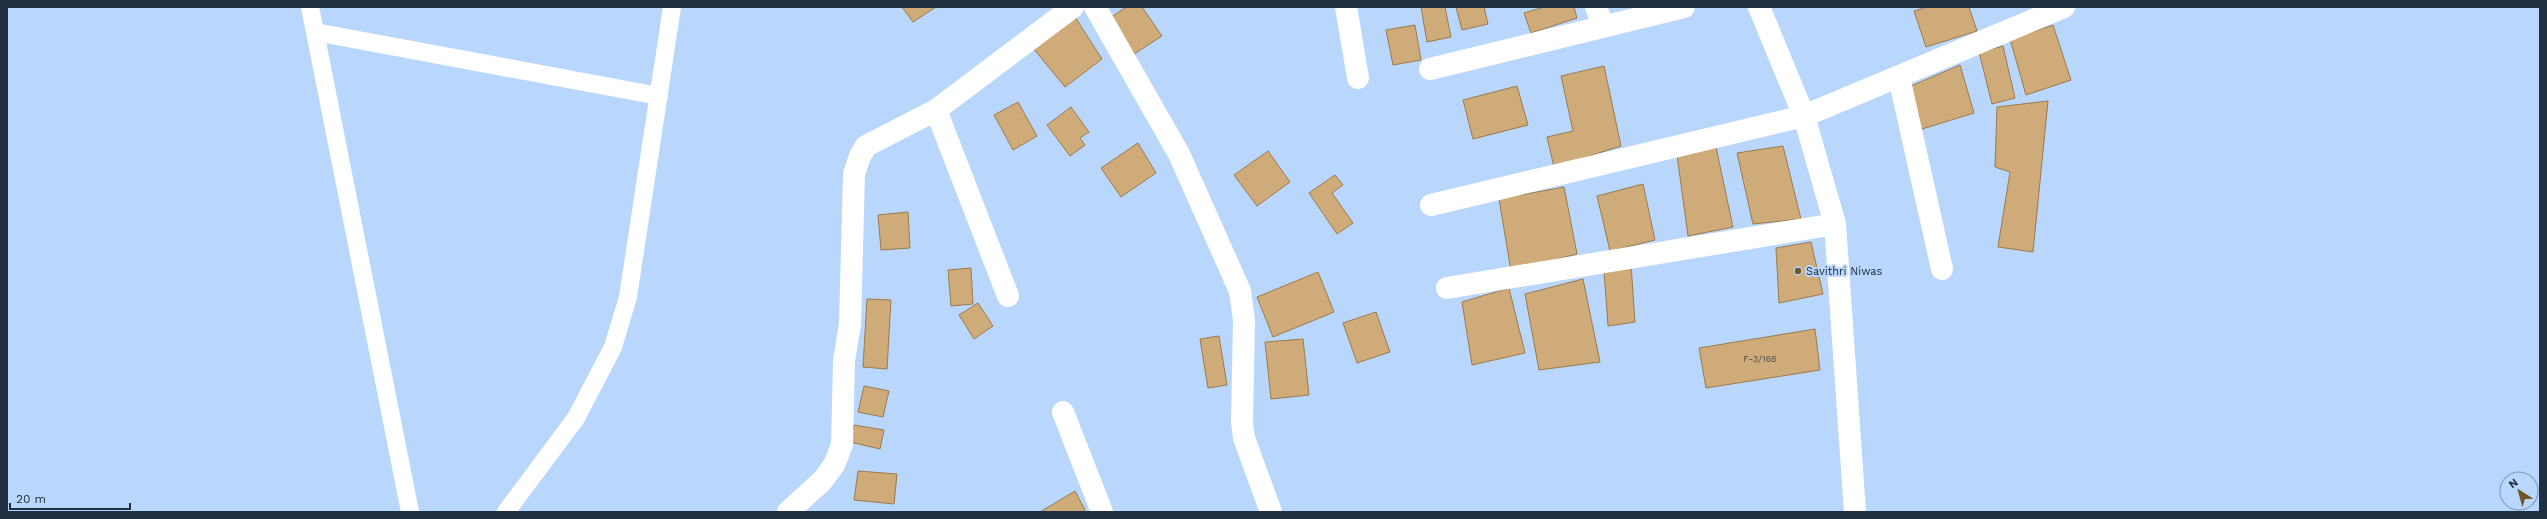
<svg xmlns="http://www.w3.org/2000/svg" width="2547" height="519" font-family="'Work Sans',sans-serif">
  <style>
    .building { fill: #cfab7a; stroke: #9c7a4b }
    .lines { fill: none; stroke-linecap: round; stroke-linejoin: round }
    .service { stroke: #fff; stroke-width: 18 }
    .minor { stroke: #fff; stroke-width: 22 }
    .poi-dot { fill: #725428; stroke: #b9d7fc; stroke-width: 1.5 }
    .labels { text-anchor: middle; stroke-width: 4; stroke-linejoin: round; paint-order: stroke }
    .number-label { font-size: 9px; fill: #4c4e4f }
    .poi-label { font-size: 11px; fill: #202f41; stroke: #b9d7fc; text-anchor: start }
  </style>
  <rect width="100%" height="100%" fill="#b9d7fc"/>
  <path class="building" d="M902,7H936L913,22Z
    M1126,7H1142L1162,36L1134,54L1110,18Z
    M1421,7H1445L1451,37L1427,42Z
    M1456,7H1484L1488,24L1462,30Z
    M1544,7H1574L1577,18L1531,33L1524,13Z
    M1927,7H1969L1977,31L1926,47L1914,11Z
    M1075,17L1102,59L1065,87L1033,48Z
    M1415,25L1421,60L1393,65L1386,30Z
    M2053,25L2071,80L2026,95L2010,39Z
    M2003,46L2015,98L1992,104L1979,52Z
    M1960,65L1974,113L1919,130L1911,86Z
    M1604,66L1621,146L1554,167L1547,137L1573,131L1561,76Z
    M1517,86L1528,125L1473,139L1463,100Z
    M2048,101L2033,252L1998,247L2010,172L1995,167L1997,107Z
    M1018,102L1037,136L1013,150L994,115Z
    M1071,107L1089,132L1080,138L1085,145L1070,156L1047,125Z
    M1138,143L1156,173L1121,197L1101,168Z
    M1783,146L1801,219L1753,224L1737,153Z
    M1716,147L1733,227L1688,236L1677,155Z
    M1268,151L1290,182L1257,206L1234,175Z
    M1335,175L1343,185L1332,193L1353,223L1337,234L1309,193Z
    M1643,184L1655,240L1610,251L1597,196Z
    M1564,187L1577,254L1511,271L1499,199Z
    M908,212L910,248L881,250L878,215Z
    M1811,242L1823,294L1779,303L1776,248Z
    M1631,264L1635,322L1608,326L1604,271Z
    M971,268L973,304L951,306L948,270Z
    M1318,272L1334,312L1273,337L1257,297Z
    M1583,279L1600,362L1539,370L1525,294Z
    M1509,288L1525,353L1472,365L1462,302Z
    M867,299L891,300L887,369L863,367Z
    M978,303L993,326L974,339L959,315Z
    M1376,312L1390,352L1357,363L1343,323Z
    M1815,329L1820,370L1706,388L1699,348Z
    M1219,336L1227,385L1208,388L1200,339Z
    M1303,339L1309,395L1271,399L1265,342Z
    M864,386L889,391L883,417L858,412Z
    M854,425L884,430L880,449L850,442Z
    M858,471L897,474L894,504L854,500Z
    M1075,491L1085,510L1082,512H1040Z"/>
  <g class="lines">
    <path class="service" d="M310,7L410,512
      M315,32L659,96
      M506,512L576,418L613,347L628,297L672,7"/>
    <path class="minor" d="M1095,7L1179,154L1240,291L1244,320L1242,422L1244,438L1271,512
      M1346,7L1358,78
      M1596,7L1603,26
      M1759,7L1804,116L1835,224L1855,512
      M1430,69L1684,7
      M1899,77L1942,269
      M936,110L1008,296
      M1431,205L1804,116L2064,7
      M1447,288L1835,224
      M1063,412L1102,512
      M788,512L822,481L834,465L842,445L844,361L850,324L854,174L860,156L866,146L936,110L1073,7"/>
  </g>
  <circle class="poi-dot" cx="1798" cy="271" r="4"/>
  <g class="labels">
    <g class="number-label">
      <text x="1760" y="362">F-3/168</text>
    </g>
    <g class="poi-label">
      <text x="1806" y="275">Savithri Niwas</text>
    </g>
  </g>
  <rect width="2547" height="519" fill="none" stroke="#202f41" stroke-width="16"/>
  <g transform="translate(2519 491) rotate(323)"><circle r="19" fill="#b9d7fc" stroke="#7c94b1"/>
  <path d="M0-3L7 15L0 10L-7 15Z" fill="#725428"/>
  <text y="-6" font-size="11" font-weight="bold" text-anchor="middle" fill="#202f41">N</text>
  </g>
  <path d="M10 503v6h120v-6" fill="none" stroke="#202f41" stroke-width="2"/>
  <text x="16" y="503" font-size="12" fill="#202f41" stroke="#b9d7fc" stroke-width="3" paint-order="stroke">20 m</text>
</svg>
